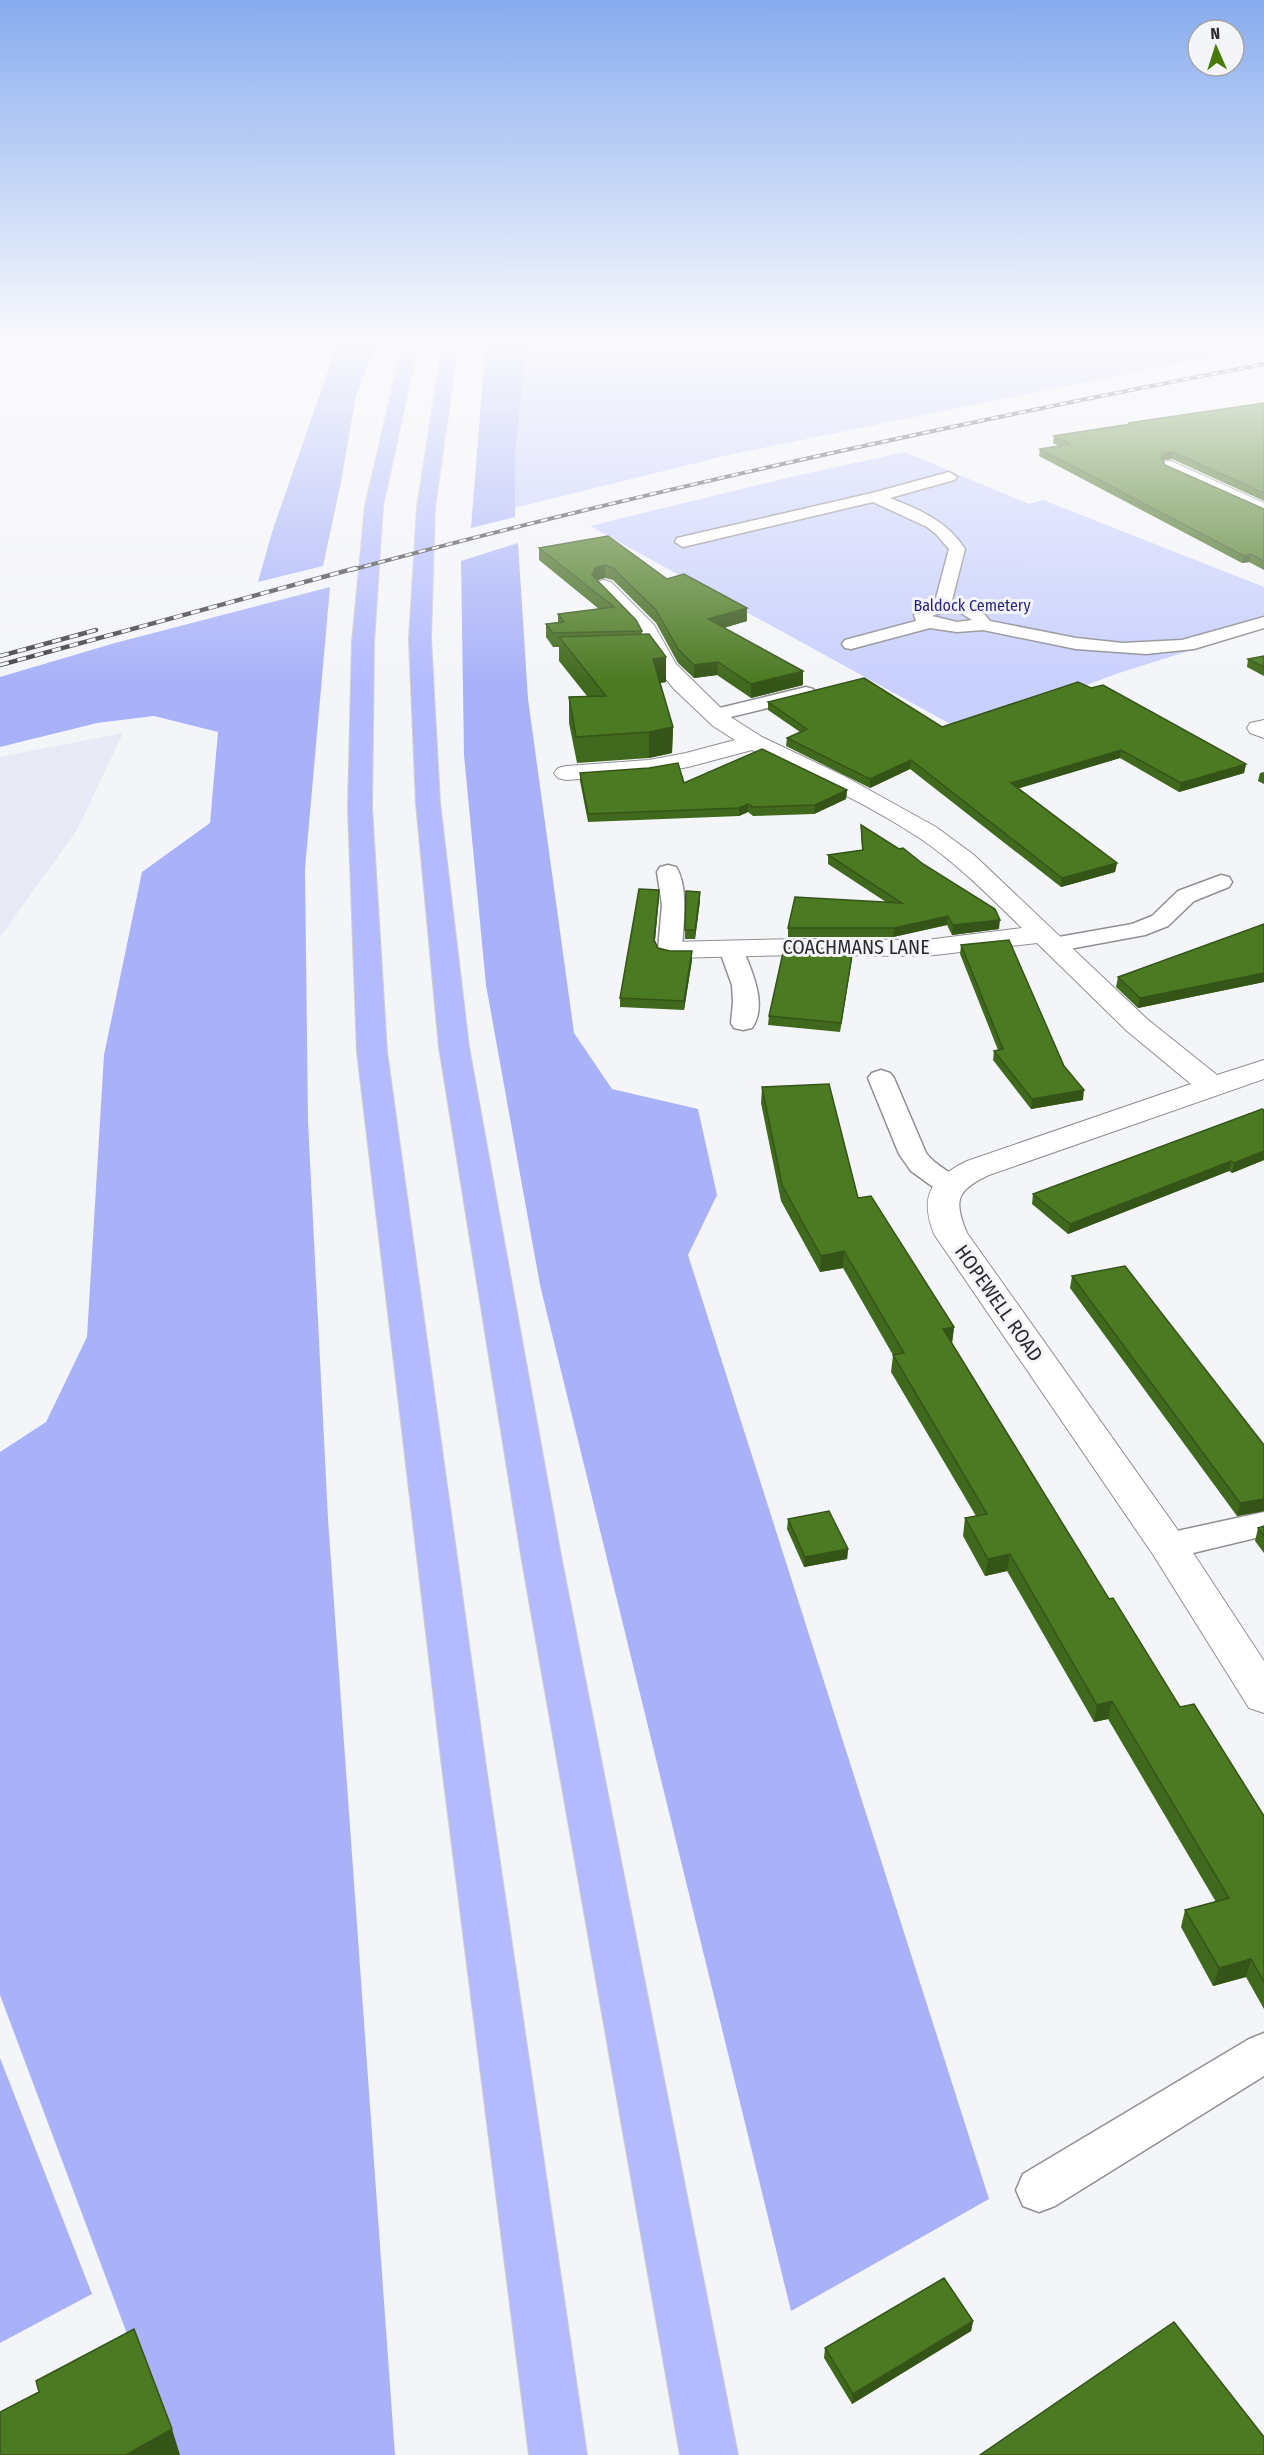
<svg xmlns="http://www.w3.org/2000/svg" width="1264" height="2455" font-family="'Fira Sans Condensed',sans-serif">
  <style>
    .built { fill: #e7e9f4 }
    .green { fill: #c9d0fd }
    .forest { fill: #a9b2f9 }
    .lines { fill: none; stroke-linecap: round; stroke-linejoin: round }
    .service-casing { stroke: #8f8f93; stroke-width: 3 }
    .minor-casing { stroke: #8f8f93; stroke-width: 2 }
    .motorway-casing { stroke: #d0d0d1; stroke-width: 2 }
    .service { fill: #fff; fill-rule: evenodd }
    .minor { fill: #fff; fill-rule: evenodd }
    .motorway { fill: #b3bbfe; fill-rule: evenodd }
    .rail-far1-casing { stroke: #464648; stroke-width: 4 }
    .rail-casing { stroke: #464648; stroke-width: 4.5 }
    .rail-far1 { stroke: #f4f5f9; stroke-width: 2; stroke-dasharray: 7; stroke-linecap: butt }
    .rail { stroke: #f4f5f9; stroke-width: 3; stroke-dasharray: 9; stroke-linecap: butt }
    .wall { fill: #41691d }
    .shaded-wall { fill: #355518 }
    .building { fill: #4c7a22; stroke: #355518; stroke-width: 1.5 }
    .labels { text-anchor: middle; stroke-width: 6; stroke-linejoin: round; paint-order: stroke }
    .far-park-label { font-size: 16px; fill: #2a1f83; stroke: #f4f5f9 }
    .street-label { font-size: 20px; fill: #2b2b2c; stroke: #f4f5f9 }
  </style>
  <rect width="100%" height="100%" fill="#f4f5f9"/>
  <path class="built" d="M123,733L77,830L0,937V757Z"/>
  <path class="green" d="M527,339H1234L1264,344V346L728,455L514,508L515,457Z
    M905,452L1029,504L1043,500L1264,587V627L1116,674L963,731L590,526L786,478Z"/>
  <path class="forest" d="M339,339H378L356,395L341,482L323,566L258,582L272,532Z
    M486,339H527L515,457V517L471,528Z
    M518,543L528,699L574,1033L612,1089L698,1109L717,1195L688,1255L989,2199L791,2311L540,1285L486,985L464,755L461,561Z
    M330,587L305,869L308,1121L328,1519L395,2455H177L150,2395L0,1995V1452L46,1422L87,1337L104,1055L142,872L210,823L218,732L154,716L97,723L0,747V677L115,643Z
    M0,2058L92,2294L0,2343Z"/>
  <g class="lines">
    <defs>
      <path id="service" d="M949,472L957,477L954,480L890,498C920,510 947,521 965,549L952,600L979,608L990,621L1076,638L1123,643L1182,640L1264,617V628L1194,649L1146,654L1076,649L983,630L957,632L930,628L851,649L845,648L842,644L845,640L916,621L914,615L923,606L935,602L949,549L936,534L927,527L873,502L683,547L675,542L677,538L872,493ZM948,610L958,611L972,620L957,622L932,616Z
        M806,687L813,689L816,693L813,697L714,721L707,719L704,715L707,711Z
        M668,865L676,867C689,886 683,927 682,950L678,955L670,957L662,955L658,950L662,905L657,872L660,867Z
        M1221,875L1229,877L1232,882L1229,887L1194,901L1168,926L1145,935L1053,952L1045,950L1041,945L1045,940L1053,938L1132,924L1152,916L1178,891Z
        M731,942L739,944L743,949C752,972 768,1005 752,1028L743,1030L734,1028L731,1023L733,1002L732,985L719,949L723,944Z
        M881,1070L890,1073L894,1078L926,1153C936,1167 954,1172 964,1186L960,1192L950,1194L940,1192L911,1171L899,1154L868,1078L872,1073Z
        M1264,1512V1536L1168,1559L1156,1555L1151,1546L1156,1537L1168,1533Z
        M1264,2033V2076L1055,2206L1039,2212L1023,2206L1016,2190L1023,2174L1249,2039Z"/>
      <path id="minor" d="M1171,461L1264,503V516L1165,470L1162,466L1165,462Z
        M604,580L611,582L654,625L676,664L729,716L762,737L844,776L936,827L974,855L1147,1019L1217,1075L1264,1060V1079L989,1175C957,1190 953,1200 967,1233L1182,1536L1264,1661V1713L1249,1708L1154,1556L934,1234C919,1195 931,1179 967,1161L1191,1084L1127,1031L1037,943L926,956L799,955L670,958L660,956L656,950L660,944L670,942L799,939L926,940L1022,928C989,896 957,863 918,837C866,803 808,777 752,750L688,767L649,774L566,780L558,778L554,773L558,768L566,766L649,760L686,753L735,740L713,726L674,689L656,667L638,632L594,586L597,582Z
        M1264,720V738L1250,733L1247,728L1250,723Z"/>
      <path id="motorway" d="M407,339H422L415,359L383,506L374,642L372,808L387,1052L486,1767L587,2455H529L442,1767L357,1052L348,808L352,642L365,506L399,359Z
        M447,339H462L456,359L435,507L431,639L440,803L469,1047L562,1561L738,2455H680L522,1561L439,1047L416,803L409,639L417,507L440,359Z"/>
    </defs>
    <use href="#service" class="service-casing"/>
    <use href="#minor" class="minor-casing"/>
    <use href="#motorway" class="motorway-casing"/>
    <use href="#service" class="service"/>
    <use href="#minor" class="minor"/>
    <use href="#motorway" class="motorway"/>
    <defs>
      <path id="rail-far1" d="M351,570C652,489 957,423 1264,364"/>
      <path id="rail" d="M0,656L96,630
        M0,665L356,568"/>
    </defs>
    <use href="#rail-far1" class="rail-far1-casing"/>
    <use href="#rail" class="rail-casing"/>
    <use href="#rail-far1" class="rail-far1"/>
    <use href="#rail" class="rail"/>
  </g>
  <path class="wall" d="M1264,403V501L1172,459L1165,460L1163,461L1165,465L1264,509V570L1249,562L1242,563L1039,456L1040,449L1059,446L1053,443L1054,436L1128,425V423Z
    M539,548L667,579L747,621L724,628L803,685L751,698L717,675L694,678L678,663L656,623L613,580L605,578L597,580L642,631V634L666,682L660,683L673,727L672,753L649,758L577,763L569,723V697L587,696L559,661V647H553L546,637V624L558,622V614L599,609L539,560Z
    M1264,656V676L1247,667L1248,659Z
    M768,702L942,727L1246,764L1244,773L1179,792L1120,758L1018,788L1117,863L1115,872L1061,887L910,769L870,788L786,746L787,738L800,732L768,710Z
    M1264,772V784L1258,781L1260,773Z
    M580,773L684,783L847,790L846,799L814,814L753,816L748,812L739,816L588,822L580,781Z
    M861,825L999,929L952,935L947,925L893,937H788V928L886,902L828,864V855L862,850L861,834Z
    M659,890L655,941L658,948L692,960L684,1010L620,1007V998Z
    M686,891L700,901L695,939H685Z
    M1264,924V982L1138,1008L1116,987L1118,977Z
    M961,945L1064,1066L1083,1100L1031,1109L993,1060L994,1051L998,1050L960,954Z
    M852,958L840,1032L768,1025L769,1016Z
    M762,1087L858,1198L954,1327L952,1343L1109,1599L1180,1707L1264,1816V2009L1246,1977L1213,1986L1181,1927L1185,1910L1216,1902L1108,1719L1094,1722L1007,1571L985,1576L963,1536L965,1518L976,1516L891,1372L893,1355L843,1268L820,1272L781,1201L761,1103Z
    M1264,1110V1160L1232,1173L1229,1171L1068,1234L1032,1204L1033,1194Z
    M1072,1276L1264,1445V1511L1237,1516L1070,1288Z
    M788,1519L848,1549L847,1559L804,1567L787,1529Z
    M1264,1526V1553L1255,1541L1258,1528Z
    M973,2321L971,2331L852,2404L824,2358L825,2348Z"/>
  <path class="shaded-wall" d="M1173,452L1172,459L1165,460L1160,465L1161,458L1166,453Z
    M1251,554L1249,562L1242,563L1244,556Z
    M605,565V578L595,581L592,575L595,568Z
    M747,608V621L708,632V619Z
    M666,657V682L653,684V659Z
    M718,662L717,675L694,678V665Z
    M803,671V685L751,698V684Z
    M673,727L672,753L649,758V732Z
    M1121,750L1120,758L1010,791L1011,783Z
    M911,760L910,769L870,788V779Z
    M1246,764L1244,773L1179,792L1181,783Z
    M847,790L846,799L814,814L815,805Z
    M748,804V812L739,816V808Z
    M1117,863L1115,872L1061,887L1062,878Z
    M659,890V899L654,949V940Z
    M700,892V901L695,939V930Z
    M948,916L947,925L893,937L894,928Z
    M1000,920L999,929L952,935L953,925Z
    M853,949L852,958L840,1032L841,1023Z
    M692,951V960L684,1010V1001Z
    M1264,973V982L1138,1008L1140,998Z
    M1084,1090L1083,1100L1031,1109L1032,1099Z
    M1264,1151V1160L1232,1173L1234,1163Z
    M1231,1161L1229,1171L1068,1234L1070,1224Z
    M844,1251L843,1268L820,1272L821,1256Z
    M954,1327L952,1343L943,1329Z
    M1264,1499V1511L1237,1516L1240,1503Z
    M848,1549L847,1559L804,1567L805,1557Z
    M1010,1554L1007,1571L985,1576L988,1559Z
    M1112,1701L1108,1719L1094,1722L1097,1705Z
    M1251,1959L1246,1977L1213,1986L1219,1968Z
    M973,2321L971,2331L852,2404L853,2394Z
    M172,2429L180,2455H126Z"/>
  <path class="building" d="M1264,403V493L1173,452L1166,453L1161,458L1165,465L1264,509V561L1251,554L1244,556L1040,449L1070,444L1054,436L1131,424L1128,423Z
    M608,536L667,579L684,574L747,608L708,619L803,671L751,684L718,662L694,665L678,649L656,610L613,568L605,565L595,568L592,575L636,620L642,631L553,633L546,624L564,622L558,614L614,607L539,548Z
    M649,634L666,657L653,659L673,727L649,732L576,737L569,697L606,696L559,637Z
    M1264,656V667L1248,659Z
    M864,678L942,727L1078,682L1091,688L1103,685L1246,764L1181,783L1121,750L1011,783L1117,863L1062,878L911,760L870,779L787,738L807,729L768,702Z
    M762,749L847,790L815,805L753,807L748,804L739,808L588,814L580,773L649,768L678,763L684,783Z
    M861,825L899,849L903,848L923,864L995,909L1000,920L953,925L948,916L894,928H788L795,897L902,903L828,855L863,850Z
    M639,889L659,890L654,940L658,948L670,951H692L684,1001L620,998Z
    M686,891L700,892L695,930H685Z
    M1264,924V973L1140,998L1118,977Z
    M1009,940L1064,1066L1084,1090L1032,1099L994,1051L1003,1049L961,945Z
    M784,948L853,949L841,1023L769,1016Z
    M829,1084L858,1198L871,1196L954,1327L943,1329L1109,1599L1113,1598L1180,1707L1194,1704L1264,1816V1982L1251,1959L1219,1968L1185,1910L1229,1898L1112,1701L1097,1705L1010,1554L988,1559L965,1518L987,1514L893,1355L904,1353L844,1251L821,1256L782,1185L762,1087Z
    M1262,1109L1264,1110V1151L1234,1163L1231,1161L1070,1224L1033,1194Z
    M1125,1266L1264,1445V1499L1240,1503L1072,1276Z
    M829,1511L848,1549L805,1557L788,1519Z
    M1264,1526V1536L1258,1528Z
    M944,2278L973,2321L853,2394L825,2348Z
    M1174,2322L1264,2437V2455H980Z
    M134,2329L172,2429L126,2455H0V2412L39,2392L36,2381Z"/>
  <linearGradient id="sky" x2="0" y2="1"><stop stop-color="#88acef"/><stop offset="0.5" stop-color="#fafafc"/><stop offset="1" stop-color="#fafafc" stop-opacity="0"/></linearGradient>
  <rect width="1264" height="682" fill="url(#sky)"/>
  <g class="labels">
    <g class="far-park-label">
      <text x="972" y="611">Baldock Cemetery</text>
    </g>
    <g class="street-label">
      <text x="856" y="954">COACHMANS LANE</text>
      <text transform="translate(999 1303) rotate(55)" y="7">HOPEWELL ROAD</text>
    </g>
  </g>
  <g transform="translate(1216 48) rotate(357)"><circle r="28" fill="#f4f5f9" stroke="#a4a4a7" stroke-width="1.5"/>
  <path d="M0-4.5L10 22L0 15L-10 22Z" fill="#467a09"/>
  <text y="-9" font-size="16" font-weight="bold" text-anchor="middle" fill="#2b2b2c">N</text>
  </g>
</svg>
